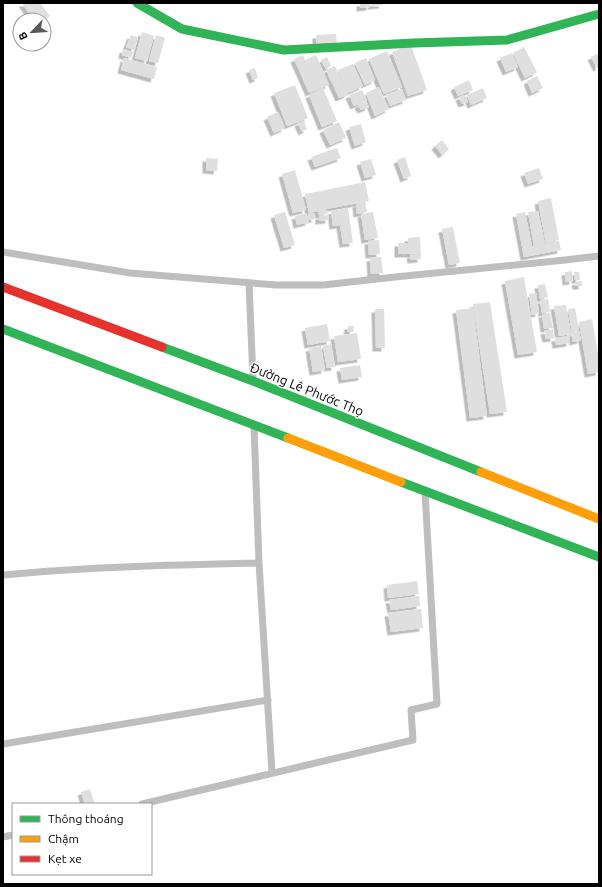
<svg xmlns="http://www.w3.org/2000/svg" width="602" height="887" font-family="Ubuntu,sans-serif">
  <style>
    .building { fill: #dfdfdf; filter: url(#shadow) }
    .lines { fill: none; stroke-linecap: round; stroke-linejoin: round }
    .lane { stroke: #bebebe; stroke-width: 7 }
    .fast { stroke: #30b455; stroke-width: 9 }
    .slow { stroke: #ff9f0a; stroke-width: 9 }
    .jam { stroke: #e5322d; stroke-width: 9 }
    .labels { text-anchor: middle; stroke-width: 3; stroke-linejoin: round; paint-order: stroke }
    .street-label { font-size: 13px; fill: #000; stroke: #fff }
  </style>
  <defs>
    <filter id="shadow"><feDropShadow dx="-3.5" dy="3.5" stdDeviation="0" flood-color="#0004"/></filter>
  </defs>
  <rect width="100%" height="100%" fill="#fff"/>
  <path class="building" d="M22,3H40L50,16L44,20H34Z
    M360,3H370V7L360,8Z
    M371,3H382L383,5L371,6Z
    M24,16L31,20H21Z
    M142,32L154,36L147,61L135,58Z
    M336,34L337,47L316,48V35Z
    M131,35L138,37L134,50L126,47Z
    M156,35L165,38L158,63L149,61Z
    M411,45L427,90L408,96L392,52Z
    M524,47L537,72L525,78L513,53Z
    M123,49L133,52L131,58L122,55Z
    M387,51L402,87L384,94L369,59Z
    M512,53L518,67L506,72L500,58Z
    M599,53V67L597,68L591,57Z
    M303,55L305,60L316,55L329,85L309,93L294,59Z
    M327,57L331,66L326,69L321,60Z
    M124,58L157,67L154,79L121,70Z
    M366,58L375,80L365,85L355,63Z
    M353,64L363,86L348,93L338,70Z
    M335,66L348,94L339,98L326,70Z
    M255,68L258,78L253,80L249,70Z
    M537,76L543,88L532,93L527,81Z
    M469,80L473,90L458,96L454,87Z
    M295,85L308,118L287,126L274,93Z
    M379,87L389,109L375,116L366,93Z
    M323,88L337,121L322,127L309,95Z
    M483,88L487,98L471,105L467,95Z
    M402,89L406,100L390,106L386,95Z
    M362,90L367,100L354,106L349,95Z
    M465,95L468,102L462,104L459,97Z
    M366,101L369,107L361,110L358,105Z
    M278,112L285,128L274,133L267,117Z
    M304,121L307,129L302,132L298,123Z
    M339,122L346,138L330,145L323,130Z
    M361,124L366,142L355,146L349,127Z
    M442,140L449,149L442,155L435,146Z
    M337,148L341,158L315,167L311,157Z
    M405,157L411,176L404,179L397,160Z
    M206,158L218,159L217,171L206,170Z
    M371,159L376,175L365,178L360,162Z
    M539,168L543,179L528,184L524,173Z
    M295,170L306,210L293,213L282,174Z
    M365,182L369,201L321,210H327L328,214L319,215L318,211L309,213L305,194Z
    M551,198L559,240L546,243L538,201Z
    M365,202L367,212L357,214L356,204Z
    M348,208L353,243L343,244L340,225L333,226L331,211Z
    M538,211L545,244L559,241L561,250L524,257L516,214L525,212L532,246H534L528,212Z
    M285,212L295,245L284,248L274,215Z
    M373,212L378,238L365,240L361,214Z
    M306,213L309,222L297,225L295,216Z
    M314,213L315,219L309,220L308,214Z
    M328,215L329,220L319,221V216Z
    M453,227L460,263L449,265L442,229Z
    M420,237L421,259L411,260L410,255L418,254H408V238Z
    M379,240L380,254L369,255L368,241Z
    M398,243H407L408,254H398Z
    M381,257L383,273L371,274L370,258Z
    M572,271L573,281L566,282L565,272Z
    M574,272H579L580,280H575Z
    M524,277L537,352L518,355L505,281Z
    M582,281V286H576L575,282Z
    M545,284L548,297L540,299L538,285Z
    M536,293L539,313L532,315L529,294Z
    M548,299L550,312L542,313L540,300Z
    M490,302L507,412L490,414L473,304Z
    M566,305L571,334L559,336L554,306Z
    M473,308L487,416L470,418L456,310Z
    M575,308L579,330L572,332L568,309Z
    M375,309H384L385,348H376Z
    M550,313L553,328L544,329L542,314Z
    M592,319L599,359V372L588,374L579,322Z
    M327,324L330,341L308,345L305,328Z
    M348,326H354L353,332L347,331Z
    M553,329L554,338L546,339L544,331Z
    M579,331L581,340L573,342L571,333Z
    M357,333L361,359L338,362L334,336Z
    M569,336L570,343L556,345L555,338Z
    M331,344L335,367L327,368L323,346Z
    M321,346L325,370L313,372L309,348Z
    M360,365L362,377L342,380L340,368Z
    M417,581L419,594L388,598L387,585Z
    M419,596L420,606L391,610L389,600Z
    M421,609L423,628L391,632L388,613Z
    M90,789L95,804H85L81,792Z"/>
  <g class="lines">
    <path class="lane" d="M3,252L130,273L276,285H323L395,277L565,260L599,256
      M249,283L253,379
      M254,426L259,563L272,773
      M3,575C88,567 174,565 259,563
      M3,744L268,700
      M142,804L413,740L411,710L437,704L425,492
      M3,837L13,835"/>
    <path class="fast" d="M137,3L182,29L284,50L414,43L507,40L599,14
      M3,329L288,438
      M162,347L253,381L481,472
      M401,482L599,557"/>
    <path class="slow" d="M288,438L401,482
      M481,472L599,519"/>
    <path class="jam" d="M3,287L162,347"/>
  </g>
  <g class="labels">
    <g class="street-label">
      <text transform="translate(307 389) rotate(22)" y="5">Đường Lê Phước Thọ</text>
    </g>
  </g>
  <rect width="602" height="887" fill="none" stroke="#000000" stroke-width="8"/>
  <rect x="12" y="803" width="140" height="72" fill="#ffffff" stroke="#999999"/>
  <rect x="20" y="816" width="20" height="6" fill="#30b455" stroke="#999999"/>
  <text x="48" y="823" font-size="12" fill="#000000">Thông thoáng</text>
  <rect x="20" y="836" width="20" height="6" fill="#ff9f0a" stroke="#999999"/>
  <text x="48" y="843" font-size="12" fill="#000000">Chậm</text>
  <rect x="20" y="856" width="20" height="6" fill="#e5322d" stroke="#999999"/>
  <text x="48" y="863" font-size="12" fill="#000000">Kẹt xe</text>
  <g transform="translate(32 32) rotate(245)"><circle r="19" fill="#ffffff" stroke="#999999"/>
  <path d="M0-3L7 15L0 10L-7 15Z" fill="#595959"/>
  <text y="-6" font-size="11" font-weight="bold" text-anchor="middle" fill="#000000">B</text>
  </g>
</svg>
